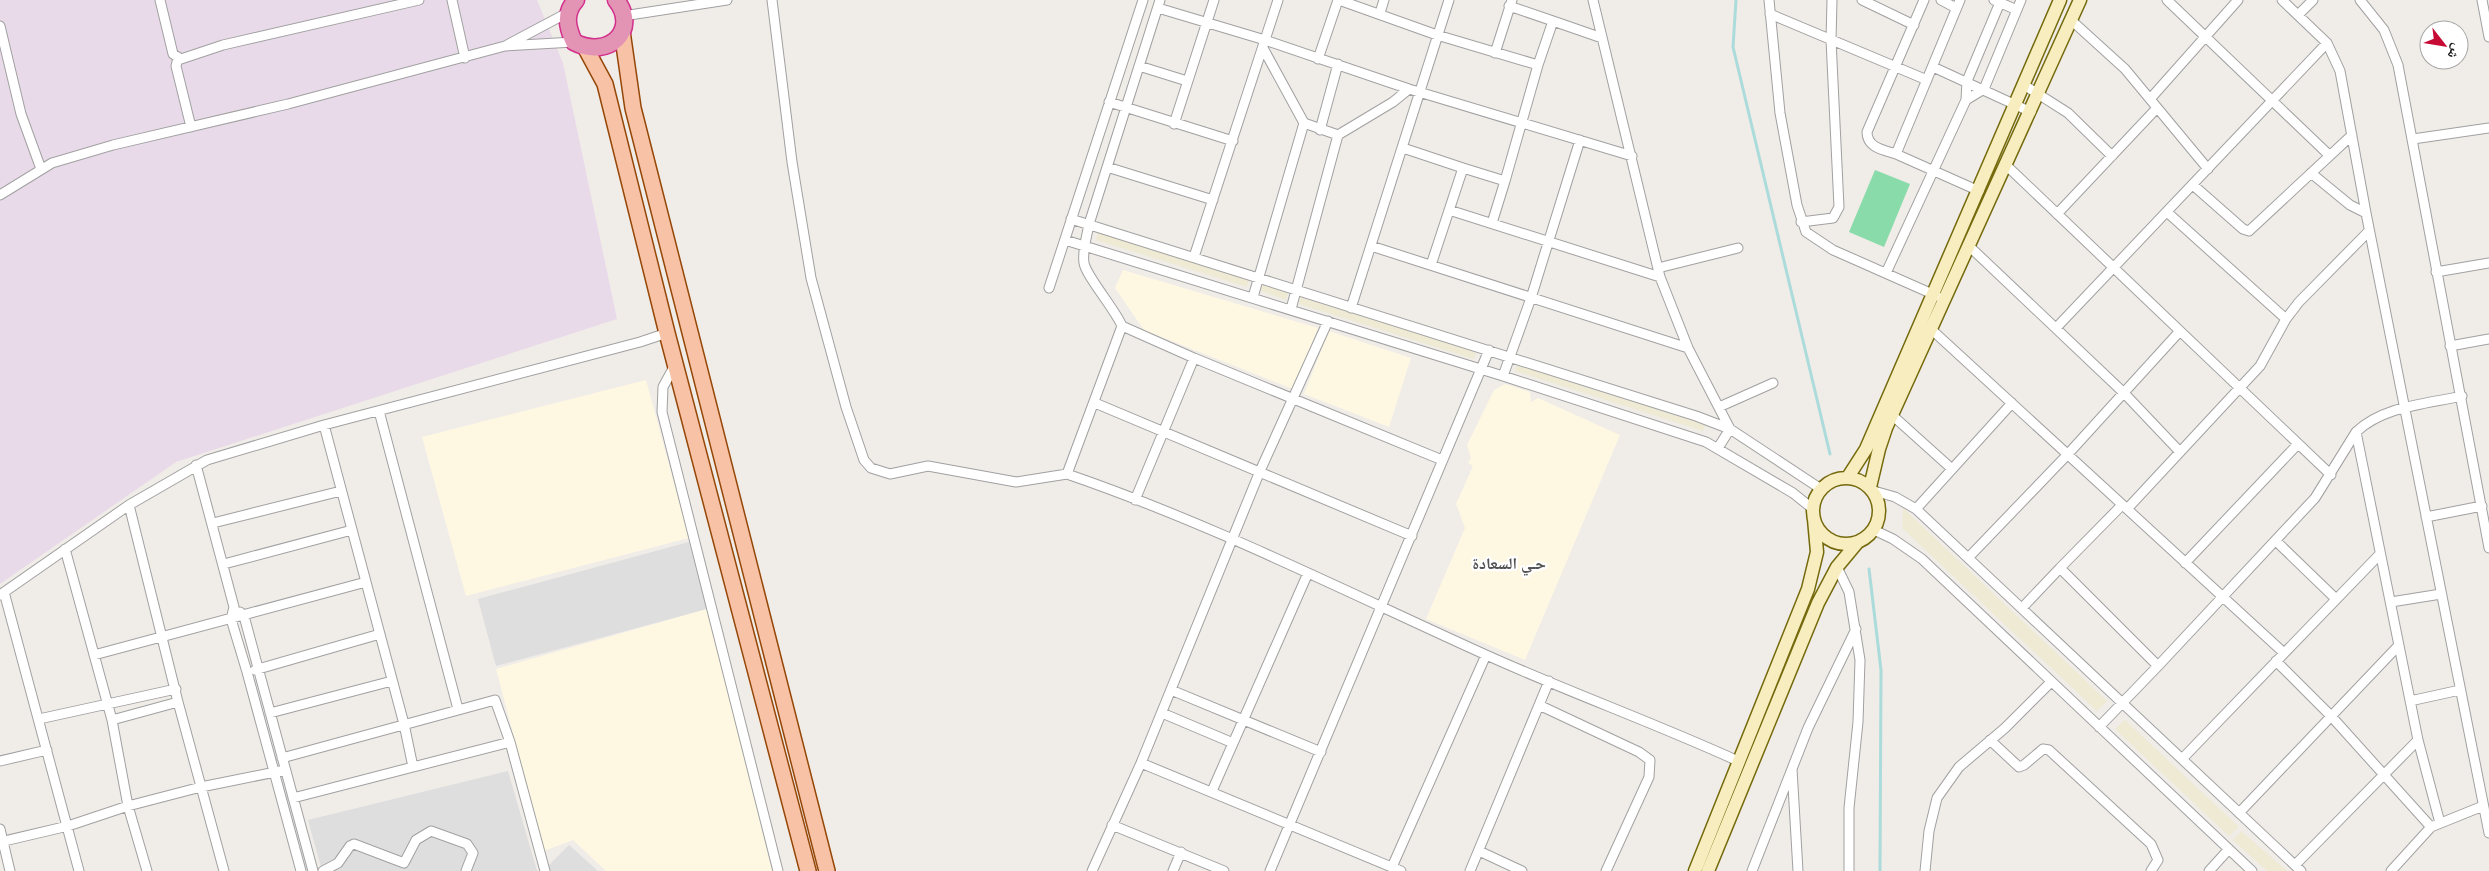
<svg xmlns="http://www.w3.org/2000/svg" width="2489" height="871" font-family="'Space Grotesk','Noto Naskh Arabic',sans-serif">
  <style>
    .residential { fill: #dedede }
    .industrial { fill: #e9dae9 }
    .education { fill: #fef8e3 }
    .farmland { fill: #eeead4 }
    .pitch { fill: #8adbaa }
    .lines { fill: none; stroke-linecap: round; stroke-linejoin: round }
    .stream { stroke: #abdbdb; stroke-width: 3 }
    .street-casing { stroke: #a1a1a1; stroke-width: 11 }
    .secondary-casing { stroke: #74690b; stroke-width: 15 }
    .primary-casing { stroke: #954708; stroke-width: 18 }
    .highway-casing { stroke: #d3308c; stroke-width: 19 }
    .street { stroke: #fff; stroke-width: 9 }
    .secondary { stroke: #f7edbf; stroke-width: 12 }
    .primary { stroke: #f7c2a6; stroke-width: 15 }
    .highway { stroke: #e394b4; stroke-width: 16 }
    .labels { text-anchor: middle; stroke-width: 4.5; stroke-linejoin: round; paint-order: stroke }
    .neighbourhood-label { font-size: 16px; font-weight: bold; fill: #535353; stroke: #fff }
  </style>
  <rect width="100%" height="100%" fill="#f0ece8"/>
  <path class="residential" d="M689,542L707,609L496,666L478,599Z
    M508,771L537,871H322L308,820Z
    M569,845L598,871H548L547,867Z"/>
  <path class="industrial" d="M0,0H537L563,63L617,319L176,462L0,584Z"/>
  <path class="education" d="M1123,270L1318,328L1293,389L1144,330L1115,288Z
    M1329,331L1411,358L1389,427L1304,394Z
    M646,380L689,538L466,596L422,437Z
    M1505,384L1530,392L1531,402L1538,398L1620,435L1525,660L1426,619L1465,528L1456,504L1473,466L1468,463L1471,458L1467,445L1494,390Z
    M707,609L772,871H606L573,840L544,851L496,669Z"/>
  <path class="farmland" d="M1098,232L1249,280L1247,287L1096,240Z
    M1263,284L1288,293L1286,300L1261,291Z
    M1300,297L1476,352L1474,359L1299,304Z
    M1517,364L1705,425L1703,431L1515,371Z
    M1903,508L2107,701L2097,711L1902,528Z
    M2125,720L2239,827L2229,836L2115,729Z
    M2241,831L2287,871H2267L2233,840Z"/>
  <path class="pitch" d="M1875,170L1910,184L1884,247L1849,232Z"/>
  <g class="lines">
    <path class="stream" d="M1736,0L1733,47L1830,454
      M1869,569L1881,670L1880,871"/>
    <defs>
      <path id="street" d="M160,0L173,54L181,59L223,45L419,0
        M452,0L465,58
        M772,0L792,162L811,278L846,407L864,460L871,468L890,474L928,466L1016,482L1067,474
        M1160,0L1089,224C1087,236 1082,251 1084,263C1086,276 1115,309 1122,326L1067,474C1210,523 1347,592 1484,654C1568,692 1655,723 1738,761
        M1339,0L1437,35L1538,65
        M1593,0L1660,277L1688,348L1730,429L1718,448
        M1769,0L1780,113L1797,205L1806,232L1833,250L1937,296
        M1862,0L1914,25
        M1941,0L1956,8
        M1960,0L1896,154L1979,191
        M1994,0L2017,10
        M2167,0L2329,155
        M2282,0L2327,43L2340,71L2366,213L2489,833
        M2360,0L2384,30L2398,65L2489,548
        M2482,0L2489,37
        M1509,6L1553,21
        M1158,8L1265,40L1409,89L1632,156
        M1380,13L1384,0
        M1770,14L1927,80
        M2298,15L2313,0
        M623,16L727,0
        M2071,20L2125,69L2208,169
        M0,26L21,114L41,169
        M507,45L569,12
        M1495,53L1512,0
        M178,58L176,66L191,127
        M1318,59L1338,0
        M1139,66L1187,81
        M1933,67L2031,112
        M2024,85L2068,113L2112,156
        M2150,99L2238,0
        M1966,100L1984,89L2021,0
        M1109,102L1233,141
        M1304,123L1338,135
        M1174,124L1214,0
        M1320,130L1338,64
        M2413,139L2489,128
        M1403,148L1463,168
        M1896,154C1884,150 1867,148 1867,132L1924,0
        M2007,166L2331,475
        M1107,167L1213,200
        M2311,173L2350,205L2366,213
        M1505,181L1538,65L1553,21L1602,38
        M2193,185L2243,229L2249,231L2352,135
        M0,195L52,163L113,145L288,104L505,46L574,42
        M1449,210L1660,277
        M2168,213L2286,319
        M2057,214L2157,108
        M1071,219L1696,416L1730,429L1821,489
        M1801,222L1833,218L1839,207L1831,40L1832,0
        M1065,240L1503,376L1706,442L1793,493L1813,509
        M1371,246L1688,348
        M1970,247L2124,393L2180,452
        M1194,257L1278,0
        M1431,265L1463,168L1505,181L1492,223
        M1658,268L1738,248
        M2436,272L2489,263
        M1886,273L1966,100L1967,81L2001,0
        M1049,288L1143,0
        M1253,297L1304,123L1263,48
        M1351,308L1449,0
        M1291,309L1338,135L1393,102L1409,89
        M1122,326L1194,358L1442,460
        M2056,328L2327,43
        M1932,330L2284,653
        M2450,346L2489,339
        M675,365L663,387L662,412L778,871
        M1503,376L1531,298L1580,140
        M1095,403L1412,536
        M1719,407L1773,383
        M379,411L458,709
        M1892,415L1952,469
        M324,425L404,724L413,767
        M2356,432L2418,740L2440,823
        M196,465L234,607L231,619L247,672L301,871
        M1874,491L1895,497L1916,509L2301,871
        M1135,500L1194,358
        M129,505L178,702L224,871
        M2122,505L2060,568L2158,666
        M1916,509L2012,403
        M2127,509L2260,366L2286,319L2299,302L2369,231
        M2426,517L2482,506
        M213,523L341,491
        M1874,530L1893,539L1922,559L2252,871
        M2276,541L2336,599
        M65,549L112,720L128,806L147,871
        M1969,557L2068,454L2180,331
        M2185,563L2298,444
        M224,564L352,530
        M1837,567L1849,592L1860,660L1858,722L1849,808V871
        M4,592L79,871
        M0,595L129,505L207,460L324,425L640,342L667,333
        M2391,602L2441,594
        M2022,608L2060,568
        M240,612L244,616L313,871
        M94,655L366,582
        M2276,661L2331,716L2431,827L2483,806
        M255,670L380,634
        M1171,690L1321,752
        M2410,701L2460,690
        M1541,706L1639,752L1650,760L1649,777L1606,871
        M270,713L392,681
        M1162,713L1233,743
        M39,719L176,689
        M112,720L178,702
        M2099,727L2158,666L2315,498L2356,432C2384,406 2426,404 2462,396
        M1990,740L2019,767L2024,765L2043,749L2049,750L2151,844L2158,860L2151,871
        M282,758L495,700L510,742L545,871
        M2182,759L2380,554
        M0,761L47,750
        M1141,763L1401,871
        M1792,769L1798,871
        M1212,791L1308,573
        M293,798L510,742
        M2239,813L2399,645
        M1112,825L1224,871
        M0,829L10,871
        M0,842L68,826L128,806L201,787L285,770
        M1479,851L1522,871
        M2295,865L2418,740
        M1392,867L1486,655
        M323,871L338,863L350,846L354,844L404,863L416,840L431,831L467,844L473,853L466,871
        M1092,871L1141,763L1260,471L1328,321
        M1173,871L1181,852
        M1270,871L1489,350
        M1470,871L1549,681
        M1752,871L1808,728L1856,629
        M1925,871L1929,831L1937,798L1959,767L2005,728L2051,682
        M2209,871L2229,849
        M2391,871L2431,827"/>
      <path id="secondary" d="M1848,477L1866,449L2060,0
        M1813 511a33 33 0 1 1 66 0a33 33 0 1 1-66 0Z
        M1870,487L1879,449L1886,428L2080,0
        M1695,871L1808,589L1817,552L1814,519
        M1708,871L1818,603L1837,567L1857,543"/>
      <path id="primary" d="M622,31L633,108L827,871
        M585,47L605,84L667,333L808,871"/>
      <path id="highway" d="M576,0C564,13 567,27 574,42C608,60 640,30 616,0"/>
    </defs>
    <use href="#street" class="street-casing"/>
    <use href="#secondary" class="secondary-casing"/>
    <use href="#primary" class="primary-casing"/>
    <use href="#highway" class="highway-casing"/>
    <use href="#street" class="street"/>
    <use href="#secondary" class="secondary"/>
    <use href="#primary" class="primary"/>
    <use href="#highway" class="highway"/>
  </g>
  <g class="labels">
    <g class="neighbourhood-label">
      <text x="1509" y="569">حـي السعادة</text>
    </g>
  </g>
  <g transform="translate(2444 45) rotate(121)"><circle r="24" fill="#ffffff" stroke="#a6a6a6"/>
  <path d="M0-4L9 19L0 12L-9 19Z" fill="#c70a34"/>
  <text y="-8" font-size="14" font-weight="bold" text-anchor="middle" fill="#202020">ش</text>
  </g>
</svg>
